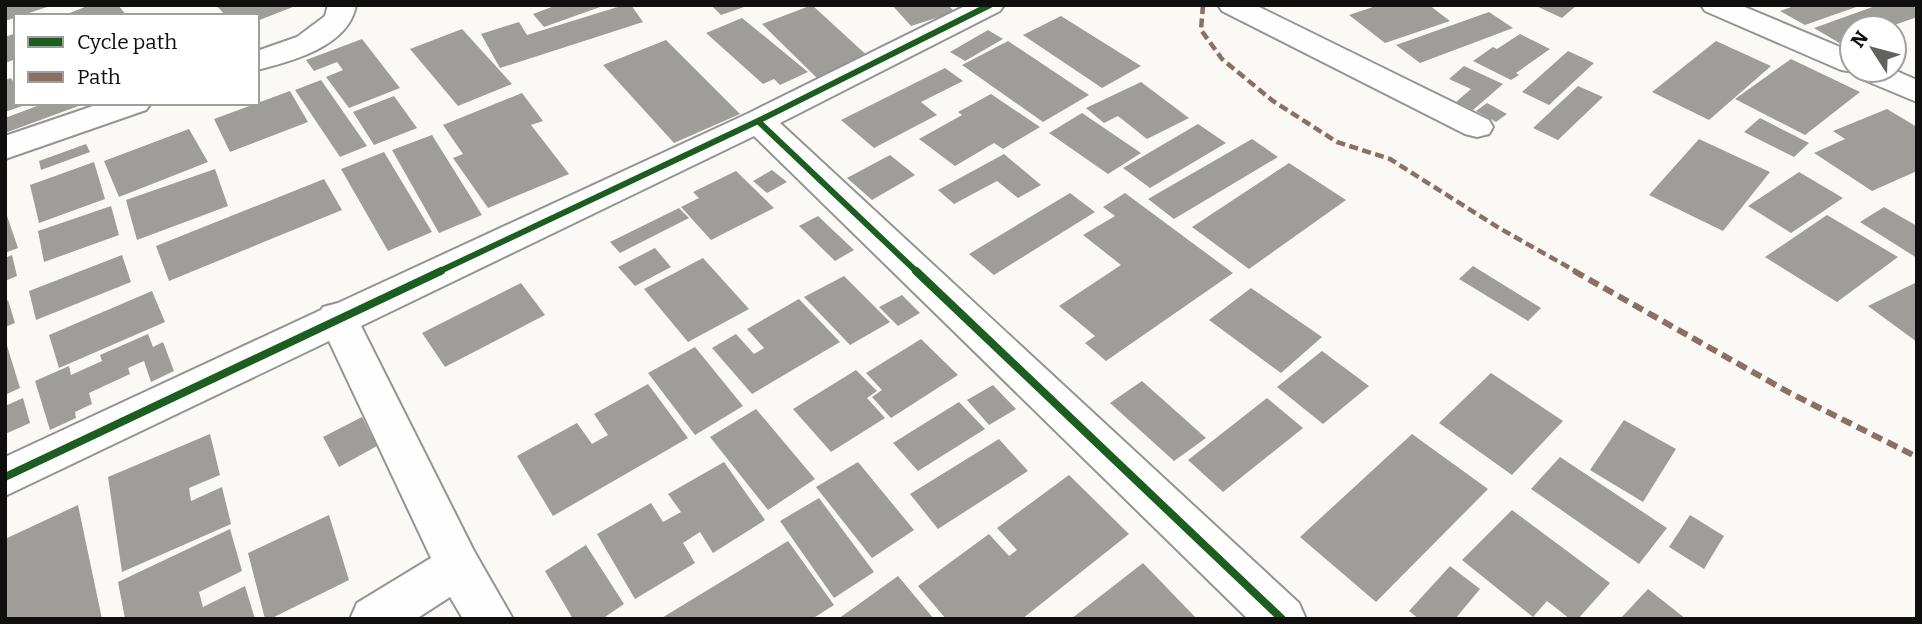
<svg xmlns="http://www.w3.org/2000/svg" width="1922" height="624" font-family="Bitter,serif">
  <style>
    .building { fill: #9f9d9a }
    .lines { fill: none; stroke-linecap: round; stroke-linejoin: round }
    .minor-casing { stroke: #959493; stroke-width: 4 }
    .minor { fill: #fefefe; fill-rule: evenodd }
    .quiet-far1 { stroke: #8d6e63; stroke-width: 4.5; stroke-dasharray: 9 4.5; stroke-linecap: butt }
    .quiet { stroke: #8d6e63; stroke-width: 6; stroke-dasharray: 11 6; stroke-linecap: butt }
    .cycleway-far1-casing { stroke: #fff; stroke-width: 10 }
    .cycleway-casing { stroke: #fff; stroke-width: 12 }
    .cycleway-far1 { stroke: #1b5e20; stroke-width: 6 }
    .cycleway { stroke: #1b5e20; stroke-width: 8 }
  </style>
  <rect width="100%" height="100%" fill="#fbf9f5"/>
  <path class="building" d="M5,5H50V6L5,21Z
    M90,5H118L127,16H62Z
    M216,5H298L257,21V16H226Z
    M557,5H603V6L544,27L533,14Z
    M624,5H631L643,22L500,68L481,34L519,22L527,35Z
    M711,5H746L747,6L721,15Z
    M812,5L872,60L820,81L762,24Z
    M892,5H948L955,12L911,26Z
    M1379,5H1429L1450,21L1385,43L1349,15Z
    M1534,5H1577L1562,18Z
    M1797,5H1859V6L1805,25L1780,11Z
    M1878,5H1914L1917,17L1886,28H1852V40L1841,44L1814,28Z
    M1489,12L1513,28L1420,63L1396,45Z
    M1061,16L1141,66L1102,88L1023,35Z
    M742,18L808,72L780,85L774,79L763,84L706,33Z
    M462,29L512,84L458,106L410,49Z
    M988,30L1003,39L965,61L950,52Z
    M16,33V59L5,63V37Z
    M1520,34L1550,49L1516,73L1519,75L1511,80L1473,61L1493,47L1497,49Z
    M362,39L400,88L349,108L326,77L343,70L337,62L314,71L306,60Z
    M666,40L740,114L674,143L603,65Z
    M1008,41L1089,95L1043,122L962,65Z
    M1716,41L1771,66L1709,120L1652,92Z
    M1568,51L1594,63L1549,105L1522,92Z
    M1791,59L1860,92L1805,135L1735,99Z
    M1464,66L1503,84L1473,110L1456,102L1471,89L1449,79Z
    M945,68L963,81L921,102L937,115L874,148L841,120Z
    M11,78L16,87V103L28,104L5,112V80Z
    M321,80L367,146L340,157L295,90Z
    M1141,82L1189,118L1147,139L1118,116L1104,123L1086,108Z
    M1578,86L1603,97L1558,140L1533,128Z
    M290,91L308,122L230,152L214,119Z
    M522,93L543,121L531,125L569,174L488,208L453,158L463,154L443,125Z
    M991,94L1040,127L1003,149L994,143L955,166L919,139L962,115L958,112Z
    M394,96L417,128L374,145L353,112Z
    M45,103L84,104L5,133V118Z
    M1487,103L1507,114L1496,122L1476,111Z
    M1887,109L1917,127V171L1872,191L1814,153L1845,139L1833,131Z
    M1082,113L1141,153L1108,174L1049,133Z
    M1760,118L1809,143L1794,157L1744,132Z
    M1198,124L1226,143L1150,188L1123,168Z
    M189,129L208,162L119,197L104,161Z
    M432,135L482,215L439,233L392,150Z
    M1252,139L1278,157L1174,219L1148,199Z
    M1699,139L1770,172L1723,231L1649,195Z
    M86,144L90,152L41,170L39,161Z
    M384,152L432,232L388,251L341,169Z
    M1004,154L1041,185L1018,198L997,181L954,204L938,190Z
    M890,155L915,175L872,200L847,178Z
    M94,162L105,199L39,223L30,185Z
    M1289,163L1346,200L1249,269L1192,227Z
    M215,169L228,206L137,240L126,200Z
    M772,170L787,182L767,193L753,181Z
    M736,171L774,208L711,240L681,207L699,198L693,192Z
    M1799,172L1843,198L1791,233L1748,206Z
    M324,179L342,210L169,281L156,246Z
    M1070,193L1095,212L994,275L969,254Z
    M1125,193L1233,273L1106,361L1085,343L1095,336L1059,306L1121,265L1083,235L1115,216L1103,207Z
    M111,206L119,235L44,262L38,231Z
    M1884,207L1917,226V258L1860,222Z
    M679,208L689,218L620,253L610,242Z
    M5,210L18,248L5,253Z
    M1827,215L1898,257L1837,302L1765,257Z
    M818,216L854,250L835,261L799,226Z
    M655,248L671,267L635,286L618,267Z
    M12,255L17,276L5,281V258Z
    M122,255L131,282L36,320L29,291Z
    M703,258L749,309L688,342L644,289Z
    M1473,266L1541,308L1528,321L1459,279Z
    M844,276L890,322L850,345L804,297Z
    M1917,282V342L1868,306Z
    M521,283L545,315L445,367L422,333Z
    M1251,288L1322,337L1281,373L1209,320Z
    M152,291L165,322L59,368L49,335Z
    M902,295L920,313L898,326L879,307Z
    M799,299L840,342L752,394L712,348L736,334L754,354L764,348L747,329Z
    M8,300L15,323L5,327V302Z
    M148,334L153,347L163,342L174,371L151,382L144,361L128,368L130,374L89,393L92,404L75,412L76,418L50,430L35,381L69,366L71,375L102,361L100,355Z
    M5,339L20,388L5,395Z
    M921,339L958,375L891,418L872,397L882,390L866,373Z
    M695,347L743,406L695,435L648,373Z
    M1322,351L1369,386L1323,424L1277,387Z
    M856,370L877,391L867,398L885,418L831,452L793,409Z
    M1491,373L1563,421L1512,475L1439,423Z
    M1142,381L1206,438L1174,461L1110,403Z
    M648,384L688,438L553,516L517,456L577,423L592,444L608,435L594,414Z
    M993,385L1016,409L989,425L967,400Z
    M23,398L30,423L5,434V406Z
    M1267,398L1303,428L1223,492L1188,460Z
    M959,402L985,429L918,471L893,443Z
    M756,409L815,479L768,510L710,437Z
    M362,417L377,446L339,467L323,437Z
    M1624,420L1676,449L1643,502L1590,470Z
    M210,434L220,475L189,488L191,501L222,487L231,524L122,572L108,477Z
    M1412,434L1488,489L1376,602L1300,537Z
    M999,439L1028,471L938,529L910,494Z
    M1560,457L1667,528L1639,564L1531,489Z
    M724,462L765,520L713,553L700,532L683,543L695,563L635,599L597,534L651,503L663,522L681,512L668,494Z
    M858,462L914,530L872,558L816,487Z
    M1069,475L1129,534L1022,619H946L918,586L989,534L1009,556L1017,550L997,528Z
    M819,498L874,572L834,598L780,521Z
    M78,505L102,619H5V539Z
    M1512,510L1610,583L1578,619H1570L1547,601L1533,617L1462,560Z
    M329,515L349,580L270,619H265L248,553Z
    M1690,515L1724,536L1704,569L1669,547Z
    M230,529L242,571L199,592L203,607L245,586L255,619H125L118,582Z
    M788,541L834,605L812,619H660Z
    M586,545L624,604L602,619H573L545,571Z
    M1143,563L1197,619H1071Z
    M1450,566L1480,589L1455,619H1419L1409,611Z
    M898,576L934,619H838Z
    M1648,589L1686,619H1620Z"/>
  <g class="lines">
    <defs>
      <path id="minor" d="M328,5H356C349,46 293,61 257,70V51L297,37L325,16Z
        M967,5H1004L1000,11L780,123L1299,603L1306,619H1248L754,136L361,326L474,551L513,619H463L450,597L416,619H350L357,603L431,558L329,341L5,496V457L321,310L323,307L338,303L747,114Z
        M1218,5H1255L1489,120L1493,127L1489,134L1477,137L1465,134L1222,11Z
        M1701,5H1740L1852,52V70H1894L1917,80V102L1857,77L1854,72L1841,70L1705,11Z
        M102,103H151L146,110L5,159V136Z"/>
    </defs>
    <use href="#minor" class="minor-casing"/>
    <use href="#minor" class="minor"/>
    <path class="quiet-far1" d="M1203,5L1201,30L1222,59L1273,101L1337,142L1390,159L1499,228L1577,272"/>
    <path class="quiet" d="M1574,271L1790,393L1917,457"/>
    <defs>
      <path id="cycleway-far1" d="M758,121L917,272
        M438,272L758,121L990,5"/>
      <path id="cycleway" d="M916,271L1282,619
        M5,477L441,271"/>
    </defs>
    <use href="#cycleway-far1" class="cycleway-far1-casing"/>
    <use href="#cycleway" class="cycleway-casing"/>
    <use href="#cycleway-far1" class="cycleway-far1"/>
    <use href="#cycleway" class="cycleway"/>
  </g>
  <rect width="1922" height="624" fill="none" stroke="#0f0f0f" stroke-width="14"/>
  <rect x="14" y="14" width="245" height="91" fill="#ffffff" stroke="#9f9f9f" stroke-width="2"/>
  <rect x="28" y="37" width="35" height="10" fill="#1b5e20" stroke="#9f9f9f" stroke-width="2"/>
  <text x="77" y="49" font-size="21" fill="#0f0f0f">Cycle path</text>
  <rect x="28" y="72" width="35" height="10" fill="#8d6e63" stroke="#9f9f9f" stroke-width="2"/>
  <text x="77" y="84" font-size="21" fill="#0f0f0f">Path</text>
  <g transform="translate(1873 49) rotate(306)"><circle r="33" fill="#ffffff" stroke="#9f9f9f" stroke-width="2"/>
  <path d="M0-5L12 26L0 18L-12 26Z" fill="#626160"/>
  <text y="-10" font-size="19" font-weight="bold" text-anchor="middle" fill="#0f0f0f">N</text>
  </g>
</svg>
